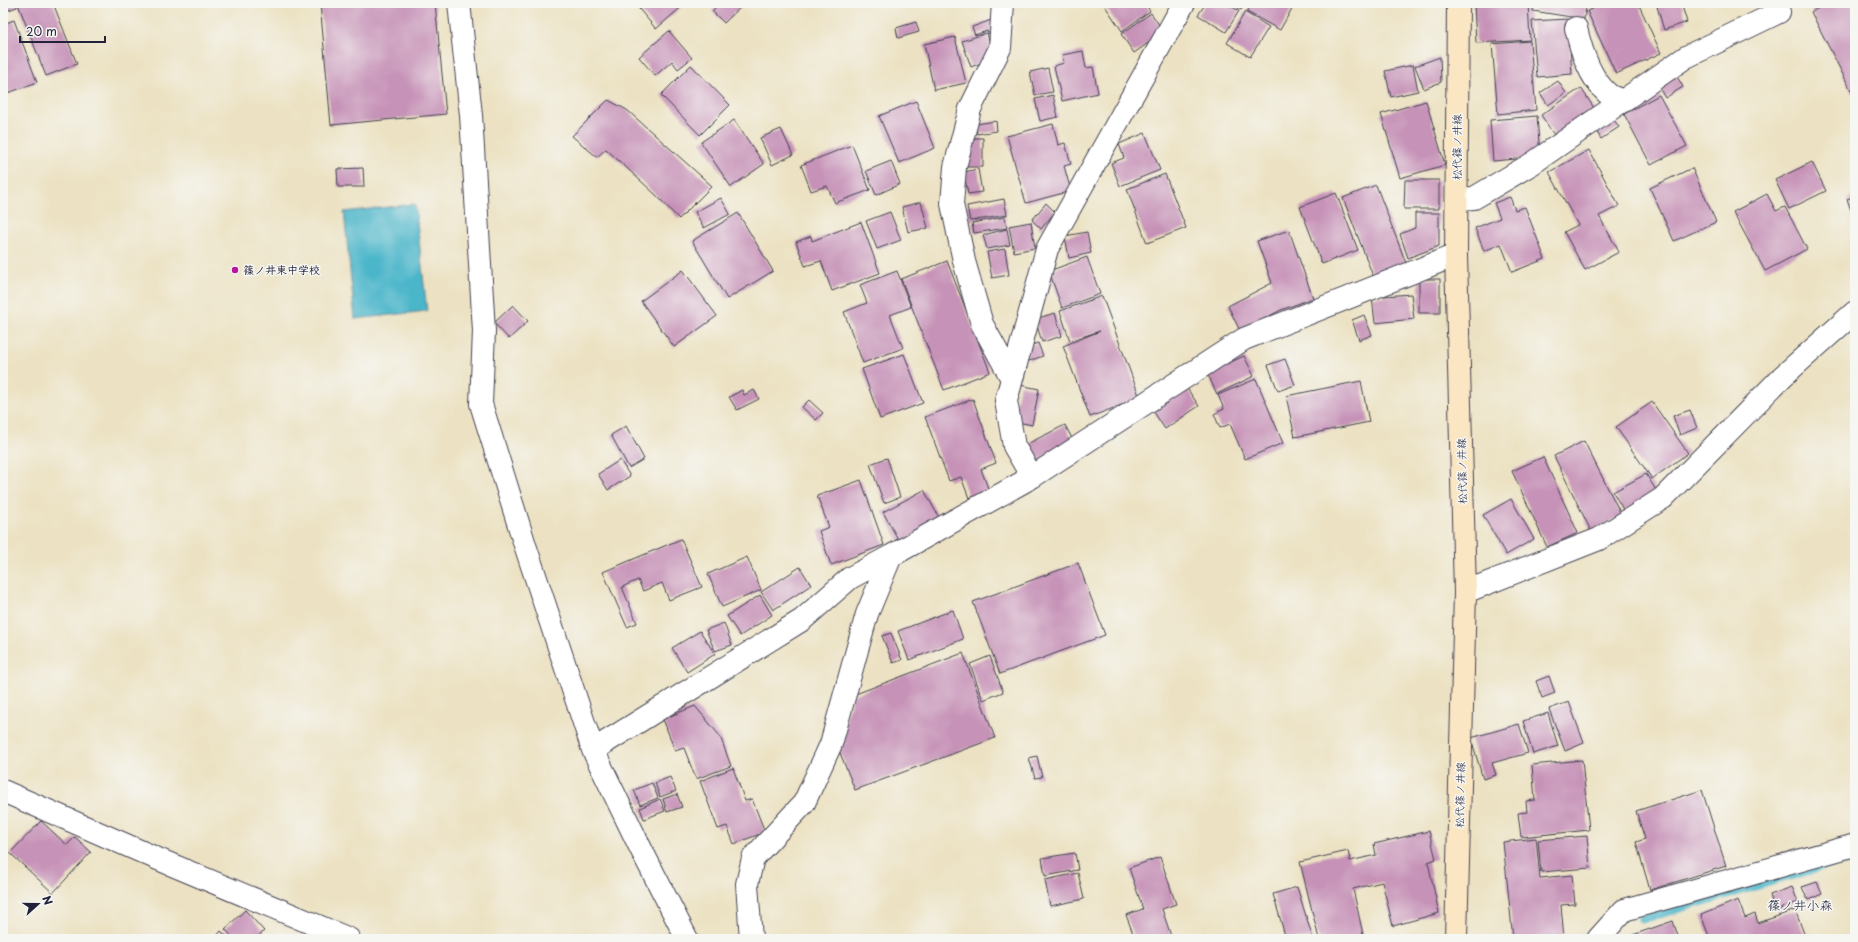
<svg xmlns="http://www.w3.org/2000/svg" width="1858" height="942" font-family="'Playpen Sans','Klee One',sans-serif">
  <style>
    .water { fill: #4cb6ca; stroke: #376c82 }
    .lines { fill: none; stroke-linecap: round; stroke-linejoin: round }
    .stream { stroke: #4cb6ca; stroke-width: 9 }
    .building { fill: #c692b7 }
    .street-casing { stroke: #403f4f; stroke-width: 24 }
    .secondary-casing { stroke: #403f4f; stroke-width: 24 }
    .street { stroke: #fff; stroke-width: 22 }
    .secondary { stroke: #fbe6c4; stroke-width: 22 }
    .poi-dot { fill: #b5179e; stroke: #f6f6f2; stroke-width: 1.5 }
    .labels { text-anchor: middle; stroke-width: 3; stroke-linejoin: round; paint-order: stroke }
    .street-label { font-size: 11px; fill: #22223b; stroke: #f6f6f2 }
    .poi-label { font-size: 11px; font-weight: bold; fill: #22223b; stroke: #f6f6f2; text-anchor: start }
    .quarter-label { font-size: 13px; fill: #22223b; stroke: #f6f6f2 }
  </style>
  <rect width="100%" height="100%" fill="#f6f6f2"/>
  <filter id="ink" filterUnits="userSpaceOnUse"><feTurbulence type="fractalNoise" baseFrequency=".025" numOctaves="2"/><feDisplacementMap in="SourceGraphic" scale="8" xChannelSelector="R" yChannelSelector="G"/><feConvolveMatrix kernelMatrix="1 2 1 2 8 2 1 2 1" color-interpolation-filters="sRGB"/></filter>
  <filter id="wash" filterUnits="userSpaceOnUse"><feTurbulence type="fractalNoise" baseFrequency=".012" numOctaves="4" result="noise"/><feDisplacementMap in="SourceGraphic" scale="16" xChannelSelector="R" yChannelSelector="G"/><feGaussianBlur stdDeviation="0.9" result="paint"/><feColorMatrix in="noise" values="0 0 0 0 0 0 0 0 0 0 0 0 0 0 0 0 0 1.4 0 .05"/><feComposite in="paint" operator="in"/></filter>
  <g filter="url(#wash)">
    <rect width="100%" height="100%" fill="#ece2c3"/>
    <path class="water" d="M415,204L427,311L355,319L344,212Z"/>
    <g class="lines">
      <path class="stream" d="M1642,919L1855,857"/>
    </g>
    <g id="blocks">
      <path class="building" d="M3,3H16L17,7L3,12Z
        M22,3H53L77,64L46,76L18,4Z
        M80,3H91L82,7Z
        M320,3H435L446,114L331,125Z
        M634,3H686L656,29Z
        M720,3H745L724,23L712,11Z
        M1103,3H1145L1150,11L1122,31Z
        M1206,3H1225L1239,11L1226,32L1198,15Z
        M1231,3H1245L1241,10Z
        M1252,3H1295L1280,30L1247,12Z
        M1474,3H1528L1530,40L1476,43Z
        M1534,3H1587L1584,19L1533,11Z
        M1604,3H1638L1661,53L1616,74L1587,11Z
        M1656,3H1681L1687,22L1664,30Z
        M1828,3H1855V98L1811,12Z
        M1245,12L1269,27L1250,57L1227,43Z
        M1151,13L1164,32L1134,53L1121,34Z
        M994,19L998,31L989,34L987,31L975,35L972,27Z
        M1568,19L1572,74L1537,77L1532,21Z
        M14,20L37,82L3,95V24Z
        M916,22L919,32L898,38L896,28Z
        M669,31L692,58L678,69L672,61L655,76L639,57Z
        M987,33L991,48L986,61L971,67L962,41Z
        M955,37L966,83L934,90L924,44Z
        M1530,41L1536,110L1498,114L1492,44Z
        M1083,51L1086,68L1093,67L1098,93L1062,101L1054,66L1064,63L1062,55Z
        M1440,57L1441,82L1424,89L1415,66Z
        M691,65L730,105L700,135L661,95Z
        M1413,65L1418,91L1391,97L1385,71Z
        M1048,68L1053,92L1035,95L1030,72Z
        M1675,73L1683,87L1665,98L1657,84Z
        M1558,81L1566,93L1548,105L1540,93Z
        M1581,88L1596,111L1556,138L1541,115Z
        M1053,95L1058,117L1040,121L1035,99Z
        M1659,95L1687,146L1651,165L1624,114Z
        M608,100L627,110L712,186L679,219L655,194L606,149L597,157L572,136Z
        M916,101L935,148L899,163L879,116Z
        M1426,101L1445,165L1400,178L1381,114Z
        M1537,116L1540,157L1493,161L1490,120Z
        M734,120L764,164L731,187L701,142Z
        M1614,120L1619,127L1601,139L1597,132Z
        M996,121L997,131L977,134L976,124Z
        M1053,124L1058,145L1065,143L1071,164L1064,166L1071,191L1026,203L1007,136Z
        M781,129L793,155L772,165L760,138Z
        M1145,133L1160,170L1120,186L1111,163L1124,158L1119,144Z
        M965,138H983V167H965Z
        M852,145L870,190L835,203L827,186L811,191L801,165Z
        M1589,150L1619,206L1599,216L1619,252L1585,270L1564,232L1578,225L1549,172Z
        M891,161L900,184L876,195L866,171Z
        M1812,162L1826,191L1789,209L1775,180Z
        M363,168L364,187H338L337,169Z
        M1692,168L1716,222L1674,241L1650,188Z
        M978,169L982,192L968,194L964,172Z
        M1165,174L1186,228L1147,243L1127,189Z
        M1405,180H1439V209H1404Z
        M1376,185L1406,263L1373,276L1343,198Z
        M1336,193L1358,250L1322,264L1300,207Z
        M1767,194L1776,211L1785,207L1807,249L1765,271L1733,212Z
        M1855,196V215L1853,216L1847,199Z
        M1510,197L1515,210L1525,207L1545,259L1512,272L1501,244L1484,251L1475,228L1500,218L1494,203Z
        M721,198L730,214L704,228L695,212Z
        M1004,199L1007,215L970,221L967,206Z
        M921,202L928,228L908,232L902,207Z
        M1046,203L1055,212L1041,229L1032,220Z
        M890,212L901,240L877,249L866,221Z
        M738,213L773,271L727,299L692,241Z
        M1415,213H1439V246L1408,258L1400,234L1415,228Z
        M1005,217L1007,228L974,233L972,223Z
        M861,222L880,273L832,291L821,261L805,266L796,242L811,236L812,241Z
        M1031,222L1035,248L1014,252L1009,226Z
        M1007,229L1010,245L987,249L983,235Z
        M1289,230L1313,298L1281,310L1240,331L1228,306L1272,283L1257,241Z
        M1087,232L1091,253L1069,258L1065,236Z
        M1005,249L1009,275L992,278L987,252Z
        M1087,257L1100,294L1062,308L1049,271Z
        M947,261L990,372L944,390L901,279Z
        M683,270L717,316L674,347L641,301Z
        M897,271L911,307L890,315L903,348L863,363L844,312L867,303L860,285Z
        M1419,279H1440V313H1419Z
        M1411,294L1414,319L1375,323L1372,297Z
        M1102,296L1140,398L1090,417L1063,346L1100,331L1070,341L1060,311Z
        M513,305L528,321L509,339L494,323Z
        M1055,313L1062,336L1042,342L1035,319Z
        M1364,315L1372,335L1359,340L1352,320Z
        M1038,343L1043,356L1029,361L1025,347Z
        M904,354L923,403L880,419L862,369Z
        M1244,356L1254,376L1217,394L1207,373Z
        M1285,359L1295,385L1278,391L1268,365Z
        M1256,379L1283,443L1245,459L1230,424L1220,428L1214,414L1224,409L1218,395Z
        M1361,381L1369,422L1295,437L1286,396Z
        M1184,384L1199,406L1165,429L1150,406Z
        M1020,385L1039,389L1032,425L1013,421Z
        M742,390L744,395L754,390L759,399L737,410L729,397Z
        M973,399L996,463L981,469L989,491L969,498L961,477L949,481L925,417Z
        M809,400L823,413L816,420L802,407Z
        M1652,402L1688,453L1652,479L1616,427Z
        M1690,410L1697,428L1680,435L1673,416Z
        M1065,425L1076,446L1030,469L1019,448Z
        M626,426L644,459L629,468L611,435Z
        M1584,441L1622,516L1591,531L1554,456Z
        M1543,457L1578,533L1547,547L1512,471Z
        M887,458L900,497L884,503L870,464Z
        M620,460L630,476L608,490L598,474Z
        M1646,474L1657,492L1624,511L1613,492Z
        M861,480L884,545L831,565L819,531L829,527L817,496Z
        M924,490L941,521L900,543L883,512Z
        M1511,499L1534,539L1506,555L1483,515Z
        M681,539L702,587L669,600L662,583L643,591L638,580L622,587L637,623L627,627L603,572Z
        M747,557L761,590L722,607L708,574Z
        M1078,563L1105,635L1000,674L973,602Z
        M800,567L811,585L773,610L761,592Z
        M760,595L772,615L740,636L727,616Z
        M953,610L963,639L909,660L898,631Z
        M724,623L732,645L715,651L706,630Z
        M700,631L715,654L687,672L672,648Z
        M891,633L902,660L893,663L882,636Z
        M963,653L995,738L855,790L838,748L853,695Z
        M990,656L1003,692L983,700L970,664Z
        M1549,676L1555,693L1542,698L1536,681Z
        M1569,702L1584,743L1565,751L1549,709Z
        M695,706L720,736L731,766L696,779L684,748L675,751L663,719Z
        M1548,713L1558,746L1533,754L1523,721Z
        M1519,724L1528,753L1492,763L1496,775L1483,779L1471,738Z
        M1037,756L1042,777L1035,778L1029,758Z
        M1582,760L1589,830L1521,837L1518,813L1527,812L1526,801L1535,800L1532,765Z
        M733,768L745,801L752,799L765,832L734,844L727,826L718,829L700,781Z
        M670,777L676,791L660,797L655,783Z
        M652,783L658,798L640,805L634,790Z
        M1702,790L1726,866L1650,890L1636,842L1645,839L1636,811Z
        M677,794L682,807L667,812L663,799Z
        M660,799L665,811L644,819L640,808Z
        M41,821L67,845L75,837L91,852L53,893L10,853Z
        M1429,831L1436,859L1428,862L1439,913L1393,926L1382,882L1353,889L1364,939H1319L1300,862L1348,851L1350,861L1376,855L1374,844Z
        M1587,836L1590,868L1541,872L1538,840Z
        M1536,838L1540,878L1572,875L1575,904L1561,905L1564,938L1513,939L1503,842Z
        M1075,853L1078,870L1045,876L1042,858Z
        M1160,857L1176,904L1162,909L1172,939H1135L1126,915L1143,909L1129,868Z
        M1078,873L1084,899L1050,906L1045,880Z
        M1817,882L1822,894L1808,900L1802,887Z
        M1297,887L1313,939H1286L1273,894Z
        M1792,887L1798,902L1775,911L1770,895Z
        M1738,900L1745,918L1755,914L1758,923L1795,910L1805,936L1797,939H1716L1715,937L1710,939L1701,915Z
        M245,910L264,931L255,939H234L225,929Z
        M1673,921L1679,939H1621Z
        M221,931L230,939H214Z"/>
    </g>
  </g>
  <g filter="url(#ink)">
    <use href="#blocks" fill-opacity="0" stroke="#403f4f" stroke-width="1"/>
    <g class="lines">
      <defs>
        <path id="street" d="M459,3L471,115L484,331L481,404L525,545L593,750L641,849L687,939
          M1003,3L1000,48L970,109L955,167L952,204L964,261L982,324L1011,377
          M1576,28C1581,50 1589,77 1607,93C1611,97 1619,99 1624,101
          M1457,199L1474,198L1533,163L1686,57L1779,12
          M1032,477L1014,446L1006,401L1047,249L1184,3
          M1465,592L1599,539L1663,498L1783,376L1855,312
          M593,750L802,620L850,578L891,556
          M3,791L158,859L349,939
          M751,939L747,884L753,858L804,803L831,744L867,614L891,556L1032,477L1244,339L1456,255
          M1598,939L1624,910L1855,845"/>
        <path id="secondary" d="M1456,939L1465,592L1456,255L1458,3"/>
      </defs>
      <use href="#street" class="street-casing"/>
      <use href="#secondary" class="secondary-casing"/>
      <use href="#street" class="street"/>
      <use href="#secondary" class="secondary"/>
    </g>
  </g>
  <circle class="poi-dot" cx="235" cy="270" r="4"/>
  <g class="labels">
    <g class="street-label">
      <text transform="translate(1457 147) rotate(-90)" y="4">松代篠ノ井線</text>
      <text transform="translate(1462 471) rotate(-91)" y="4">松代篠ノ井線</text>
      <text transform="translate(1460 795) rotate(-89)" y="4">松代篠ノ井線</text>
    </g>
    <g class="poi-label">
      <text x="243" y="274">篠ノ井東中学校</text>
    </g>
    <g class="quarter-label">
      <text x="1800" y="910">篠ノ井小森</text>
    </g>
  </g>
  <rect width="1858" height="942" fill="none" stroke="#f6f6f2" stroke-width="16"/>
  <g transform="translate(38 904) rotate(69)" stroke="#f6f6f2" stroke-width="3" paint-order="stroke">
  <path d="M0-3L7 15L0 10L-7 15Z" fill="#22223b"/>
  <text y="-6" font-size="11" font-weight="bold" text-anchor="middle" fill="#22223b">N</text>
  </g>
  <path d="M20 36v6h85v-6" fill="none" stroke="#22223b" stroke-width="2"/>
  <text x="26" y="36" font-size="12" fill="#22223b" stroke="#f6f6f2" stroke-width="3" paint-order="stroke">20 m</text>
</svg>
